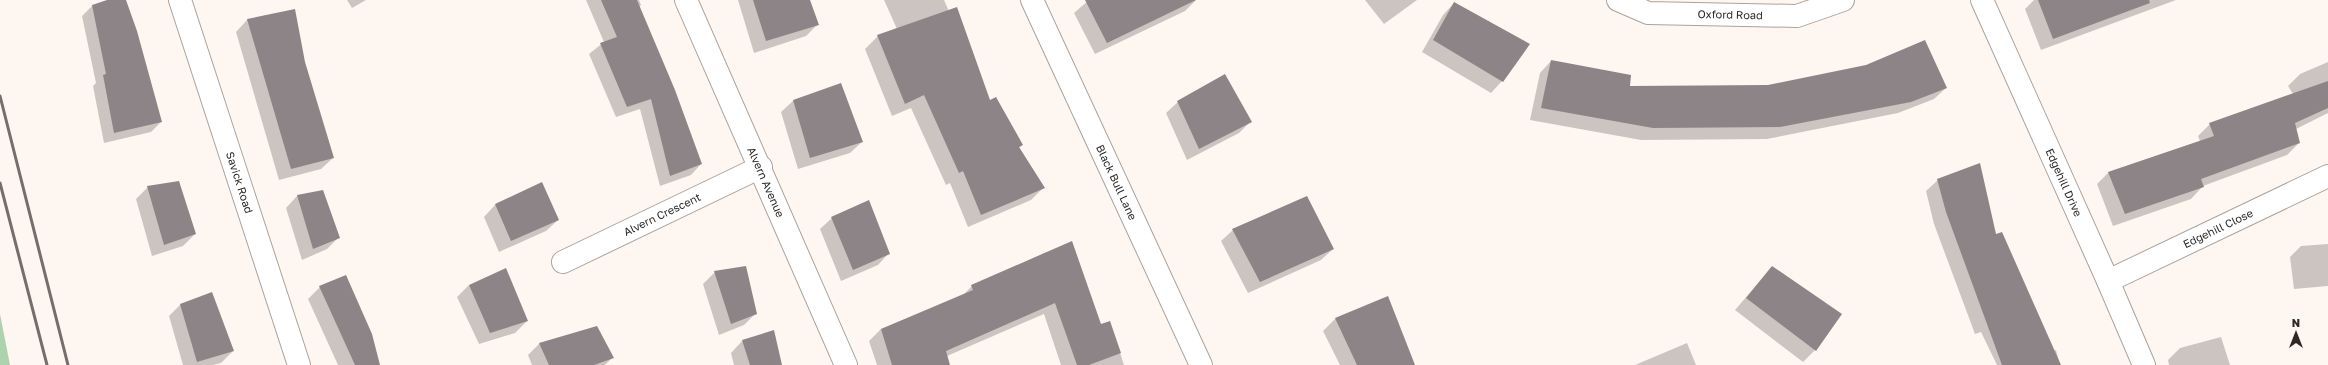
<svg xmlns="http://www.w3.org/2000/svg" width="2328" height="365" font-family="'Golos Text',sans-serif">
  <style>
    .green { fill: #acd3ae }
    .shadow { fill: #0003 }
    .building { fill: #8d8487 }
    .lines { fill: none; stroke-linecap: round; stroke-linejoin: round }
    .minor-casing { stroke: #aaa39d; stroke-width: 24 }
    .minor { stroke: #fff; stroke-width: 22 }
    .rail { stroke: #746f6c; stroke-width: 3 }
    .labels { text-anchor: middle; stroke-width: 4; stroke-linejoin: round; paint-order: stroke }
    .street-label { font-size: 11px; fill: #2b2826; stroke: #fef6f0 }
  </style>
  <rect width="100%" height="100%" fill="#fef6f0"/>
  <path class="green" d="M0,314L10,365H0Z"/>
  <path class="shadow" d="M110,0H125L161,122L151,132L104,143L93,86L96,83L82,16L92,6Z
    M347,0H366L352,8Z
    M586,0H639L641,5L639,7L701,164L691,175L660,186L640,109L616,117L589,54L604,42Z
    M809,0L818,24L806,36L754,53L738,0Z
    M884,0H944L989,102L1022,145L1019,148L1043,188L1031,200L968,227L950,183L946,185L911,108L892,116L865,49L878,36L897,29Z
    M1089,0H1196L1185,11L1095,54L1074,13Z
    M1365,0H1417L1384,24Z
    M2034,0H2176L2041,50L2025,9Z
    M1454,3L1502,81L1491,93L1422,52L1443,15Z
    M294,10L304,62L333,158L321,169L279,180L236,32L247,20Z
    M1551,61L1629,87L1946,88L1934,99L1898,113L1767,139L1641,140L1530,120L1540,73Z
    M2328,62V113L2296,129L2299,143L2287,155L2203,186L2191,199L2113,226L2097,184L2109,172L2200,141L2198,136L2210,124L2293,94L2288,86L2300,74Z
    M840,84L862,142L850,153L798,169L781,112L793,101Z
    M1178,102L1251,121L1239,133L1187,160L1166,113Z
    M1938,180L1996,235L2053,351L2056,350L2060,365H1997L1981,332L1975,334L1934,224L1926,191Z
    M542,184L558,220L546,231L499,252L484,217L495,205Z
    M148,187L195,234L183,246L152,256L136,199Z
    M323,191L339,237L327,249L302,260L286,208L297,196Z
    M832,218L889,253L878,265L841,281L820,229Z
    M1233,230L1333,249L1321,260L1248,293L1221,241Z
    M1072,242L1101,326L1110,322L1124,365H1061L1044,314L947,356L949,365H877L869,341L881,329L962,296L972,286Z
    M2328,244V286L2294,289L2290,257L2301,246Z
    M1772,267L1841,314L1815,350L1803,362L1735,310Z
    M715,272L756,313L744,325L719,335L703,284Z
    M469,285L527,321L515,333L479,344L457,297Z
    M320,287L379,365H338L308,299Z
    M1387,298L1414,365H1340L1323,331L1335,319Z
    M181,304L233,351L221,363L213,365H183L169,316Z
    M597,327L613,357L605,365H532L528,355L539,344Z
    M2221,337L2230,365H2169L2168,360L2180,348Z
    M742,341L781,365H734L731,353Z
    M1687,343L1696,365H1635Z"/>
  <path class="building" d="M107,0H126L137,31L162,122L114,133L103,75L106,74L92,5Z
    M601,0H637L675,90L702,164L670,176L651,99L627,107L600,43L617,37Z
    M753,0H810L819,25L766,41Z
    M1085,0H1196L1107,43Z
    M2038,0H2149L2150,3L2053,39Z
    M1454,2L1530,44L1503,82L1433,40Z
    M957,7L990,100L996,97L1023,145L1019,147L1045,188L981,215L963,171L959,173L924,95L905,104L877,35Z
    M295,9L305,62L334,158L291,169L247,19Z
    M1925,40L1947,88L1911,102L1780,127L1653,128L1541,108L1551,60L1631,75L1630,86L1768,85L1866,65Z
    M1225,74L1252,122L1199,149L1177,101Z
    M2328,81V108L2295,123L2300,143L2201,179L2204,187L2125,214L2108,172L2214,136L2209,123Z
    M841,83L863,142L810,158L793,100Z
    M1980,163L1996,234L2002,232L2061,365H2002L1946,212L1937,179Z
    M179,181L196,234L164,245L147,186Z
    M542,182L559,220L511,241L495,204Z
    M323,190L340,238L313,249L297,195Z
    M1307,196L1334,249L1260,282L1232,229Z
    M869,200L890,254L853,270L831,217Z
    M1072,241L1101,324L1110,321L1121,353L1089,365H1077L1055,303L946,351L950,365H892L881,329L973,290L971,285Z
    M746,266L757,314L731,324L714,271Z
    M1772,266L1842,314L1816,351L1746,298Z
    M506,268L528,321L490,333L469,285Z
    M346,275L372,334L380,365H355L319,286Z
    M212,292L234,351L197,362L180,304Z
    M1388,296L1415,365H1357L1335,318Z
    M597,326L614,358L594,365H549L539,343Z
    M774,330L782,365H750L742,340Z"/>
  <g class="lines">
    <defs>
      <g id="minor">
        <path id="s1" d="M180,0L299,365"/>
        <path id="s2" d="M686,0L846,365"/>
        <path id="s3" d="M1032,0L1201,365"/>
        <path id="s4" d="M1618,0L1648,13L1797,16L1843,0"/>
        <path id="s5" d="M1982,0L2108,281L2144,365"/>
        <path id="s6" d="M563,262L761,167"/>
        <path id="s7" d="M2108,281L2328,176"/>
      </g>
    </defs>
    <use href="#minor" class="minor-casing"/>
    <use href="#minor" class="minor"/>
    <path class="rail" d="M0,96L68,365
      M0,183L47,365"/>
  </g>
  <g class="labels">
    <g class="street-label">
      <text dy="4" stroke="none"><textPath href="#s4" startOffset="115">Oxford Road</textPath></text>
      <text dy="4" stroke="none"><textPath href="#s1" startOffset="192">Savick Road</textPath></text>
      <text dy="4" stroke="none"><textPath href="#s2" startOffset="199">Alvern Avenue</textPath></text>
      <text dy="4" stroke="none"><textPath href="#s3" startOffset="201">Black Bull Lane</textPath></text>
      <text dy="4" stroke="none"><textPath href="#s5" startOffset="200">Edgehill Drive</textPath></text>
      <text dy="4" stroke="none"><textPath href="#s6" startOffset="110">Alvern Crescent</textPath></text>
      <text dy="4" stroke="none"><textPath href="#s7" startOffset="122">Edgehill Close</textPath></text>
    </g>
  </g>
  <g transform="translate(2296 333)" stroke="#fef6f0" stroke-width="3" paint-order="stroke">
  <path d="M0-3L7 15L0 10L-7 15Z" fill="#2b2826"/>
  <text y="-6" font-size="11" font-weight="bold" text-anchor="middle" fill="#2b2826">N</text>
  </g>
</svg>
